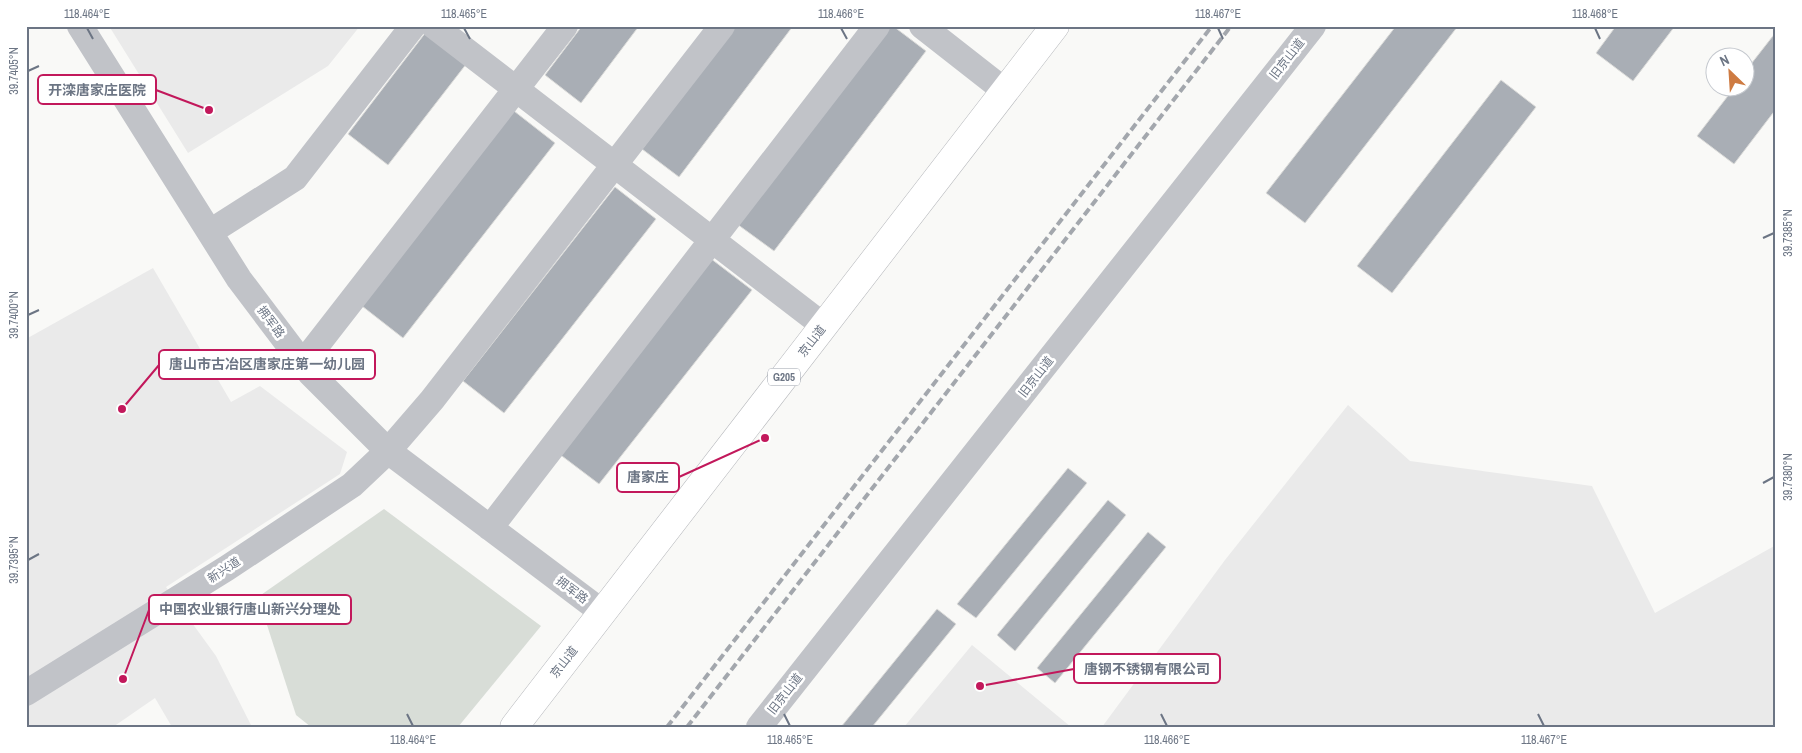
<svg xmlns="http://www.w3.org/2000/svg" width="1802" height="753" font-family="'Archivo Narrow','Noto Sans SC',sans-serif">
  <style>
    .built { fill: #eaeaea }
    .green { fill: #d8ddd7 }
    .building { fill: #a9aeb5; stroke: #dbdbd9 }
    .lines { fill: none; stroke-linecap: round; stroke-linejoin: round }
    .highway-casing { stroke: #b5b7bb; stroke-width: 29 }
    .minor { stroke: #c1c3c8; stroke-width: 26 }
    .highway { stroke: #fff; stroke-width: 28 }
    .rail { stroke: #a3a7ad; stroke-width: 4; stroke-dasharray: 8 4; stroke-linecap: butt }
    .ticks { fill: none; stroke: #6c7584; stroke-width: 2 }
    .labels { text-anchor: middle; stroke-width: 5; stroke-linejoin: round; paint-order: stroke }
    .shield { fill: #fff; stroke: #989ea9; stroke-width: 1 }
    .shield-label { font-size: 11px; font-weight: bold; fill: #6c7584 }
    .street-label { font-size: 12px; fill: #6c7584; stroke: #fff }
    .leader { fill: none; stroke: #c2185b; stroke-width: 2 }
    .callout-dot { fill: #c2185b; stroke: #fff; stroke-width: 2 }
    .callout { fill: #fff; stroke: #c2185b; stroke-width: 2 }
    .callout-label { font-size: 14px; text-anchor: middle; font-weight: bold; fill: #6c7584 }
    .neatline { fill: none; stroke: #6c7584; stroke-width: 2 }
    .ticks-label { font-size: 12px; text-anchor: middle; fill: #6c7584 }
  </style>
  <rect width="100%" height="100%" fill="#f9f9f7"/>
  <path class="built" d="M109,26H360L328,66L188,153Z
    M153,268L231,402L260,386L347,452L340,474L166,587L216,656L252,727H172L155,698L113,727H26V339Z
    M1348,405L1410,461L1592,486L1655,613L1776,545V727H1102L1225,560Z
    M972,645L1071,727H904Z"/>
  <path class="green" d="M384,509L541,626L458,727H311L296,715L258,597Z"/>
  <path class="building" d="M582,26H639L581,103L545,75Z
    M736,26H793L679,177L642,149Z
    M888,26H893L926,51L774,251L737,224Z
    M1396,26H1458L1305,223L1266,193Z
    M1616,26H1675L1633,81L1596,53Z
    M426,32L467,63L388,165L348,134Z
    M1776,32V109L1734,164L1697,136L1734,88H1744V73Z
    M1501,80L1536,107L1392,293L1357,266Z
    M514,111L555,143L403,338L362,306Z
    M615,187L656,219L504,413L463,381Z
    M710,258L752,290L599,484L558,453Z
    M1068,468L1087,483L976,618L957,604Z
    M1108,500L1126,515L1015,651L997,635Z
    M1148,532L1166,547L1055,683L1037,668Z
    M937,609L956,624L872,727H841Z"/>
  <g class="lines">
    <defs>
      <path id="highway" d="M514,727L1055,26"/>
    </defs>
    <use href="#highway" class="highway-casing"/>
    <path class="minor" d="M80,26L239,279L310,373L388,451L602,612
      M434,26L824,326
      M922,26L1005,91
      M210,232L295,178L413,26
      M303,363L565,26
      M490,528L877,26
      M26,693L227,568L352,485L388,451L432,400L722,26
      M759,727L1313,26"/>
    <use href="#highway" class="highway"/>
    <path class="rail" d="M667,727L1212,26
      M687,727L1231,26"/>
  </g>
  <path class="ticks" d="M87,28L93,39M464,28L470,39M841,28L847,39M1218,28L1223,39M1595,28L1600,39M28,71L39,66M1763,238L1774,233M28,315L39,310M1763,483L1774,477M28,560L39,554M407,714L413,726M784,714L790,726M1161,714L1167,726M1538,714L1544,726"/>
  <g class="labels">
    <rect class="shield" x="768" y="368.5" width="32" height="17" rx="4"/>
    <g class="shield-label">
      <text x="784" y="381">G205</text>
    </g>
    <g class="street-label">
      <text transform="translate(1287 59) rotate(-52)" y="4">旧京山道</text>
      <text transform="translate(271 322) rotate(53)" y="4">拥军路</text>
      <text transform="translate(812 341) rotate(-52)" y="4">京山道</text>
      <text transform="translate(1036 377) rotate(-52)" y="4">旧京山道</text>
      <text transform="translate(224 570) rotate(-33)" y="4">新兴道</text>
      <text transform="translate(572 590) rotate(37)" y="4">拥军路</text>
      <text transform="translate(564 662) rotate(-52)" y="4">京山道</text>
      <text transform="translate(785 694) rotate(-52)" y="4">旧京山道</text>
    </g>
  </g>
  <path class="leader" d="M209 110L156 90M122 409L159 365M765 438L679 477M123 679L149 610M980 686L1074 669"/>
  <g class="callout-dot">
    <circle cx="209" cy="110" r="5"/>
    <circle cx="122" cy="409" r="5"/>
    <circle cx="765" cy="438" r="5"/>
    <circle cx="123" cy="679" r="5"/>
    <circle cx="980" cy="686" r="5"/>
  </g>
  <g class="callout">
    <rect x="38" y="75" width="118" height="29" rx="5"/>
    <rect x="159" y="350" width="216" height="29" rx="5"/>
    <rect x="617" y="463" width="62" height="29" rx="5"/>
    <rect x="149" y="595" width="202" height="29" rx="5"/>
    <rect x="1074" y="654" width="146" height="29" rx="5"/>
  </g>
  <g class="callout-label">
    <text x="97" y="95">开滦唐家庄医院</text>
    <text x="267" y="369">唐山市古冶区唐家庄第一幼儿园</text>
    <text x="648" y="482">唐家庄</text>
    <text x="250" y="614">中国农业银行唐山新兴分理处</text>
    <text x="1147" y="674">唐钢不锈钢有限公司</text>
  </g>
  <rect width="1802" height="753" fill="none" stroke="#ffffff" stroke-width="55"/>
  <g transform="translate(1730 72) rotate(335)"><circle r="24" fill="#ffffff" stroke="#c4c8ce"/>
  <path d="M0-4L9 19L0 12L-9 19Z" fill="#ce7b42"/>
  <text y="-8" font-size="14" font-weight="bold" text-anchor="middle" fill="#6c7584">N</text>
  </g>
  <rect x="28" y="28" width="1746" height="698" class="neatline"/>
  <g class="ticks-label">
    <text x="87" y="18">118.464°E</text>
    <text x="464" y="18">118.465°E</text>
    <text x="841" y="18">118.466°E</text>
    <text x="1218" y="18">118.467°E</text>
    <text x="1595" y="18">118.468°E</text>
    <text transform="translate(14 71) rotate(-90)" y="4">39.7405°N</text>
    <text transform="translate(1788 233) rotate(-90)" y="4">39.7385°N</text>
    <text transform="translate(14 315) rotate(-90)" y="4">39.7400°N</text>
    <text transform="translate(1788 477) rotate(-90)" y="4">39.7380°N</text>
    <text transform="translate(14 560) rotate(-90)" y="4">39.7395°N</text>
    <text x="413" y="744">118.464°E</text>
    <text x="790" y="744">118.465°E</text>
    <text x="1167" y="744">118.466°E</text>
    <text x="1544" y="744">118.467°E</text>
  </g>
</svg>
